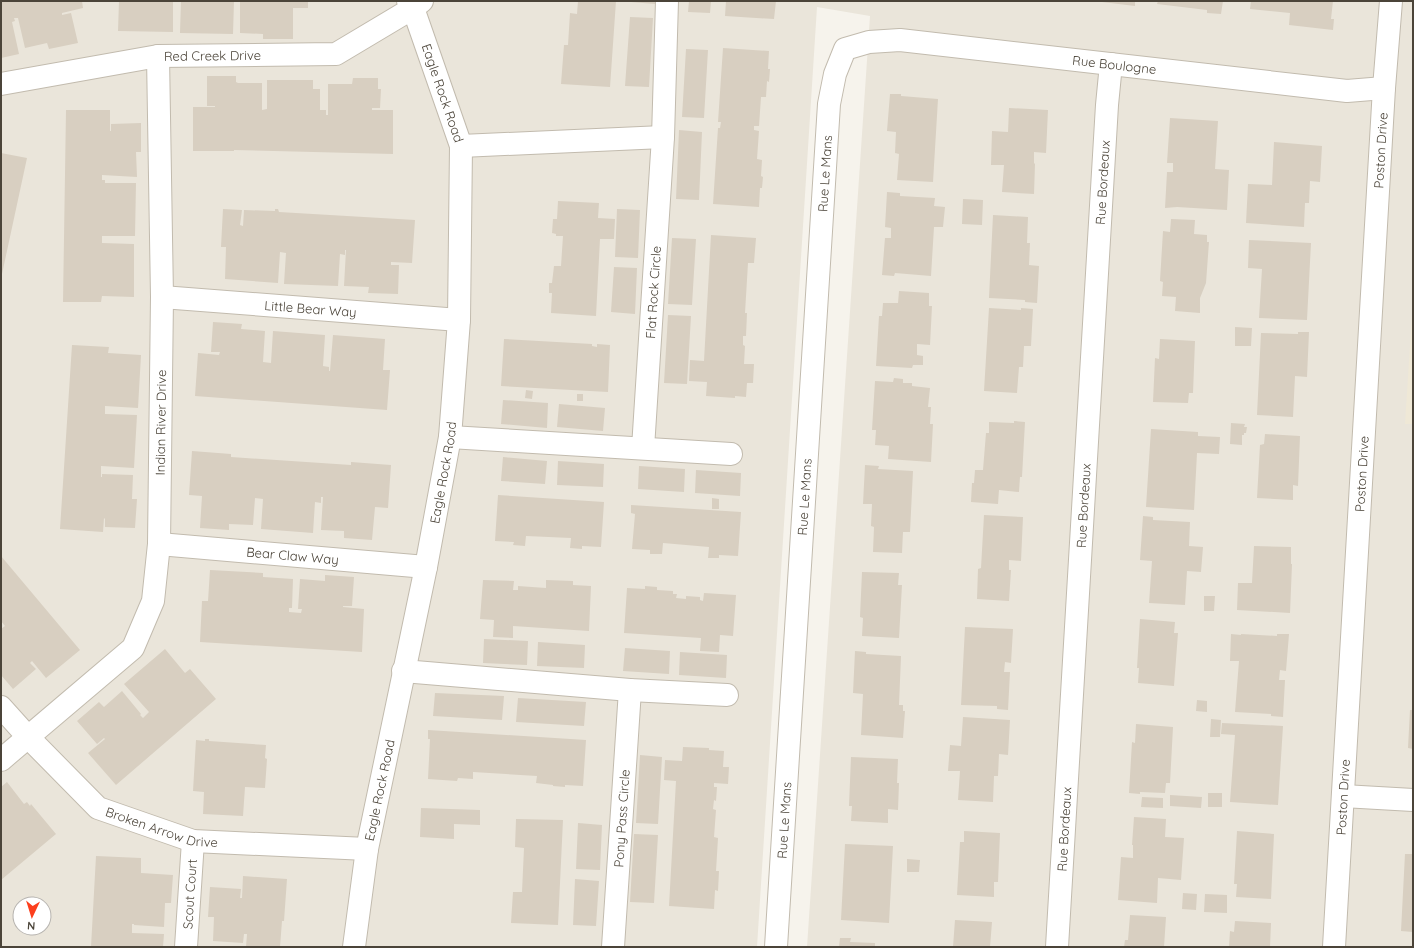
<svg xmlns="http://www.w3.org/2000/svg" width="1414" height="948" font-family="Quicksand,sans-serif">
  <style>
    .residential { fill: #eae5da; fill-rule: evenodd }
    .education { fill: #efe8d6 }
    .building { fill: #d8cfc1 }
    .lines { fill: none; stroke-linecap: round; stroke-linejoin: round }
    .minor-casing { stroke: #c2bbae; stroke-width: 24 }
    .minor { stroke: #fff; stroke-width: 22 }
    .labels { text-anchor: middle; stroke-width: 3; stroke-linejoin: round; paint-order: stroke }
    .street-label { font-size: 13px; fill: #4b4439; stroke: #fff }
  </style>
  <rect width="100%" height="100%" fill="#f6f3ec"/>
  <path class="residential" d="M1,1H1413V947H807L870,16L817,7L757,947H1ZM20,904H44V928H20Z"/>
  <path class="education" d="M1413,299V424H1405Z"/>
  <path class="building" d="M1,1H82L83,8L62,13V15L71,13L78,43L49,49L47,43L25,48L18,18H14L15,21L12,22L19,54L1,58Z
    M119,1H173V32L118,31Z
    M181,1H234L233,34L180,33Z
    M240,1H308V8H293V39H263V34L240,33Z
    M578,1H616L610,87L561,84L564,45H568L570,13L577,14Z
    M631,1H655V4L631,2Z
    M689,1H711L710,13L688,12Z
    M726,1H776L774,19L725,16Z
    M1102,1H1135V6L1102,2Z
    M1158,1H1223L1221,14L1207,13V10L1157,4Z
    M1251,1H1333L1331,19H1334L1333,30L1289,25L1290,13L1250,9Z
    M630,17L653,18L649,87L625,86Z
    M723,48L769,51L768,69H770L769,82L767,81L766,97H761L759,126H754V130L759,131L757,159L762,160L761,176L763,177L762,188H760L759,207L713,204L718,128H720L721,122H718Z
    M686,49L708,50L704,118L682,117Z
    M207,76H236V82L238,83H262V110L267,109V80H313V89H320V110H326V115H328V84H352L353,78H378V89H381L380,108H372V110H393V154L234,150V151H193V107H215V106H207Z
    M890,94H901V96L938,99L933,182L897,180L899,154L895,153L896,132L887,131Z
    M1009,108L1048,110L1046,153L1034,152V163L1035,164L1034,194L1002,192L1004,165H991L992,131L1008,132Z
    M66,110H110V131H111V124L141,123V152H136L137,177L102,175V180H105V183H136L135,236H102V243L134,244V297L102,296L101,302H63Z
    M1170,118L1218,121L1215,169L1229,170L1227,210L1177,207L1165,208L1167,172H1173V163H1167Z
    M679,130L702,132L699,200L676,199Z
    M1274,142L1322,146L1320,182L1310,181L1309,203H1305L1304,227L1246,223L1248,184L1272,185Z
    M1,153L27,158L2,274H1Z
    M887,192L900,193V196L935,198L934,206L945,207L943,227H934L931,276L895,273L894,276L882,275L885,238H891V228L885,227Z
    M963,199L983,200L982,225L962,224Z
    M558,201L599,203L598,218L615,219L614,239H600L596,316L551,313L552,293H549V283H552L554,266H561L563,236H556V234L552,233L553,219H557Z
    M223,209L242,210L240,225L243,226L244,210L275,211V209H278L279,212L415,220L412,263L391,262V265H399L398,294L368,293L369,287L344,286L346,250H345V255L340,254L338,286L284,284L286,253L280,252L278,283L225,279L226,247H221Z
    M617,209L640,210L638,258L615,257Z
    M993,215L1028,217L1027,243H1030L1029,265L1039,266L1037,303L1025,302V300L989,298Z
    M1171,219L1195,220L1194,234L1207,235V242H1209L1206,283L1200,298V313L1175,311L1176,297L1162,296L1163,282L1160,281L1163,231L1170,232Z
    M711,235L756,238L754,263H748L745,313H747L746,336H743V345L745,346L744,364H754L753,383H747L746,397L735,396V398L706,396L707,382L689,381L690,360L704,361Z
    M672,238L696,239L692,305L668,304Z
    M1249,240L1311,243L1307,320L1259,318L1262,269L1248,268Z
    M614,267L637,268L635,314L611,312Z
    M899,291L929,293V306H932L930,345L917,344V355L923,356V365H913L912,368L876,366L879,316H882L883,303H898Z
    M989,308L1021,310V308L1033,309L1031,346H1024L1023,367H1019L1017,393L984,391Z
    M668,315L691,316L687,384L664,383Z
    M213,322L242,324L241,329L265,331L263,362L271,363L273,331L325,335L323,366L329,367V371H330L333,335L385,339L383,370H390L387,410L195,396L198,353L219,355L220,352H211Z
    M1235,327L1252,328L1251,346H1235Z
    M1298,332H1309L1307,377L1295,376L1293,417L1257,415L1261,333L1298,334Z
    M504,339L592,344V346L597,347V344L610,345L608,392L501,386Z
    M1160,339L1195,341L1193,393H1189L1188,403L1153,402L1155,358L1159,359Z
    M72,345L109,347L108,353L141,355L138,408L105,406V414L137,415L134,468L101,466V477H102V474L133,475L132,499H137L135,528L105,527V519L104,518L103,532L60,529Z
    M894,378L903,379V383H912V386L930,388L928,407H931L930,424H933L931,462L888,459L889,446L875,445L876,430H872L875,381L893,382Z
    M526,390L533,391L532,399L525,398Z
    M577,394H583V401H577Z
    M503,400L548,403L547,428L501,424Z
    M559,404L605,408L603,431L557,427Z
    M1014,421L1025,422L1022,477H1020L1019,492L999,490L998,504L971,502L972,483H974L975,470H983L986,433H989V422L1014,423Z
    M1231,423L1245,424L1244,427H1247L1246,433H1244V435H1242V445L1230,444Z
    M1151,429L1198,432V436L1220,437L1219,454L1197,453L1194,510L1146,507Z
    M1265,434L1300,436L1298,486L1293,485V500L1257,498L1260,445L1264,444Z
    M192,451L231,454V457L351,465V462L391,465L388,508L375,507L372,540L344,538V531L321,530L323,497H321V503L315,502L313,533L261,529L263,499L255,498L253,525L229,524V530L200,528L202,496L189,495Z
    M503,457L547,461L545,484L501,481Z
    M558,461L604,464L603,487L557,485Z
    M865,465L879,466L878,469L913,471L910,532H903L902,553L873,552L874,527L871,526L872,504H863Z
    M639,466L685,469L684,492L638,489Z
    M696,470L741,473L740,496L695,493Z
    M498,495L604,502L601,547L582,546V549L570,548L571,538L526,536L525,546L513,545L514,542L495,541Z
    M712,498L719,499V509H712Z
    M631,505L741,512L738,556L719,555V558H708L709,547L663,543L662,554H650V550L632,549L635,514L631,513Z
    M984,515L1023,517L1021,561L1009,560V570H1011L1009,601L977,599L978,569L981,568Z
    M1143,516L1153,517V520L1190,522L1189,546L1203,547L1201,572L1187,571L1185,605L1149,603L1152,561L1140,560Z
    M1254,546L1291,547V564H1292L1290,613L1237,610L1238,583H1252Z
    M1,556L80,650L46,678L32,661L30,663L36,669L13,689L1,675V629L5,626L1,621Z
    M210,570L263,573V577L293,579L292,608H289V612L301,613L302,609H298L300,579L325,581V575L354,577L352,606H343V607L364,609L362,652L200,642L202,601H208Z
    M862,572L899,573L898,585H902L899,638L862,636L863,618L860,617Z
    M483,580L514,581L513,590H518V586L546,588V580L573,581V585L591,586L589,631L513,626V638L493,637L494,620L480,619Z
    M645,586L657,587V590L673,591V594H677L676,598L686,599V596L700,597V600L703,601L704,593L736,595L733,636L720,635L719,652L700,651L701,638L624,633L627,588L645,589Z
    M1204,596H1215L1214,611H1204Z
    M1140,619L1175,622L1174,633H1178L1174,686L1138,683L1139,668H1137Z
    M965,627L1013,629L1011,663L1005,662L1004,672H1010L1008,710L997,709V706L961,705Z
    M1231,634L1241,635V634L1277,636V634H1289L1286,671L1280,670L1279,680H1285L1283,717L1271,716V714L1235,712L1239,661H1230Z
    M484,639L528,641L527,665L483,663Z
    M538,642L585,645L584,668L537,666Z
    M625,648L670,651L669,674L623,671Z
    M165,649L185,673L190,669L216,699L116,785L88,753L105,739L104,738L97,744L77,721L99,702L104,707L122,691L141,714L140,715L143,718L149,712L124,684Z
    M855,651L866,652V654L901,656L899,705H903V711H905L903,738L861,735L863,694L853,693Z
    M680,652L727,655L726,678L679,675Z
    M435,693L504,696L502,720L433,716Z
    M518,698L586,702L584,726L516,722Z
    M1197,700L1207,701V712L1196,711Z
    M1410,710H1413V749L1408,748Z
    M963,717L1010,720L1008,755L999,754L998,776H994L993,802L958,800L960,771H948L950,745L961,746Z
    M1211,719L1221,720L1220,737H1210Z
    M1222,723L1283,726L1278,805L1230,802L1235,735L1221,734Z
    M1136,724L1173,727L1170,783H1166L1165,793L1140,792V794L1129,793L1132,742L1135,743Z
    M428,730L586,740L583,786L565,785V787L553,786V785L536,783L537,776L473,772V779L458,778L457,781L428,779L430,739H428Z
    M205,739H209V741L266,745L265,758L267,759L265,788L245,787L243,816L203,814L204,792L193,791L196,740L205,741Z
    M683,747L709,748V750L724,751L723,767H729L728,784L714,783V787H717L716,801L714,800L713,809L716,810L714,837L718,838L716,871H719L718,891L715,890L714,909L669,906L676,781L664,780L665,760L682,761Z
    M640,755L662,757L658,824L636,823Z
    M851,757L898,759L897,783H899L898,810L888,809V823L851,821L852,806H849Z
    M7,782L24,804L27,802L30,806L31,804L56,834L1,880V787Z
    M1208,793H1222V807H1208Z
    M1170,795L1202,797L1201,808L1170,806Z
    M1142,797L1163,798V808L1141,807Z
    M421,808L480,810V825L454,824V839L420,837Z
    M1134,817L1166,819L1165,837L1184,838L1181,880L1158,878L1157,903L1118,900L1121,857L1133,858V845H1132Z
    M516,819L563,820L558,925L511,923L513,892H522L524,848L515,847Z
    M578,823L602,825L600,870L576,869Z
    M964,831L1000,833L998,882H994V897L957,895L960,842H964Z
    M1237,831L1274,834L1271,899L1236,897L1237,884H1234Z
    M634,834L658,835L654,903L630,902Z
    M845,844L893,846L889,923L841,920Z
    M1405,854H1413V932L1401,931Z
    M96,856L141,858V873L173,875L171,903H165L164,927L134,925V924H132V933L164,934L163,947H91Z
    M907,859L920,860L919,872H907Z
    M243,876L287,879L284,921H282L280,947H246L247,934H244L243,943L213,941L214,917H208L210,887L241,889L240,898H242Z
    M575,879L599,881L596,926L573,925Z
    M1183,893L1197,894L1196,910L1182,909Z
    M1205,894L1227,895V913L1204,912Z
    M1130,915L1166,917L1164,947H1124L1125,940H1128Z
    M955,920L992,922L990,947H953Z
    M1235,921L1271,923L1270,947H1229L1230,931L1234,932Z
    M840,938H851L850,942L875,943V947H839Z"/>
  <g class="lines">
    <defs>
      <g id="minor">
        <path id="s1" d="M1,84L158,56L336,54L413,8L422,1"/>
        <path d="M461,146L663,137"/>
        <path id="s2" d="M162,297L459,320"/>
        <path d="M450,437L731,454"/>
        <path id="s3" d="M643,448L663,137L667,1"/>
        <path id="s4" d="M159,544L426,567"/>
        <path d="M403,671L630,690L727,695"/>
        <path id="s5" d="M1,707L28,737L98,808L193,841L367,849"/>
        <path id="s6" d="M1,760L133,648L153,601L159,544L162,297L158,56"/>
        <path d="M1343,796L1413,800"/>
        <path id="s7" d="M186,947L193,841"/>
        <path id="s8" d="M354,947L367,849L426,567L450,437L459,320L461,146L413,8L408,1"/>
        <path id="s9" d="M613,947L630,690"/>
        <path id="s10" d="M776,947L829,104L835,74L845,49L869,42L900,40L1347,91L1384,88"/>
        <path id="s11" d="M1057,947L1107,105L1111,64"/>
        <path id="s12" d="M1334,947L1384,88L1391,1"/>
      </g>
    </defs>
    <use href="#minor" class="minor-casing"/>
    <use href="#minor" class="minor"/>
  </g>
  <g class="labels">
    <g class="street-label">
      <text dy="5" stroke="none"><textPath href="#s1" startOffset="214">Red Creek Drive</textPath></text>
      <text dy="5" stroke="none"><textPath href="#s10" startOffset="1174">Rue Boulogne</textPath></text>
      <text transform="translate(443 93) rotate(71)" y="5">Eagle Rock Road</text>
      <text dy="5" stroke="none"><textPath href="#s12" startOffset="798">Poston Drive</textPath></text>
      <text dy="5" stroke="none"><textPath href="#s10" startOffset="775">Rue Le Mans</textPath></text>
      <text dy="5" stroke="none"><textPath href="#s11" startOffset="766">Rue Bordeaux</textPath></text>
      <text dy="5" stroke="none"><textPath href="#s3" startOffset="156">Flat Rock Circle</textPath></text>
      <text dy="5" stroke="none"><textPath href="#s2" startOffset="149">Little Bear Way</textPath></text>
      <text dy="5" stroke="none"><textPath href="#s6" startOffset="403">Indian River Drive</textPath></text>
      <text dy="5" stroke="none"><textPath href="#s8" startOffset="483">Eagle Rock Road</textPath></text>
      <text dy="5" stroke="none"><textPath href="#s12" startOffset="474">Poston Drive</textPath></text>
      <text dy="5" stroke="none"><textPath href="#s10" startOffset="451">Rue Le Mans</textPath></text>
      <text dy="5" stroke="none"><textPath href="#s11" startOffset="442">Rue Bordeaux</textPath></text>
      <text dy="5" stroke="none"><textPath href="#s4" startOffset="134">Bear Claw Way</textPath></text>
      <text dy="5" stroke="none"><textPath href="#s8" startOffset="159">Eagle Rock Road</textPath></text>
      <text dy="5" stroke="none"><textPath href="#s12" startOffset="150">Poston Drive</textPath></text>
      <text dy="5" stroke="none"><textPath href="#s9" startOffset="129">Pony Pass Circle</textPath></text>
      <text dy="5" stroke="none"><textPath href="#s10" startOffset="127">Rue Le Mans</textPath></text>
      <text dy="5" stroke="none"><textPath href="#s5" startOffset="207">Broken Arrow Drive</textPath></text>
      <text dy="5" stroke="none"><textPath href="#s11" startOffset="118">Rue Bordeaux</textPath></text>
      <text dy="5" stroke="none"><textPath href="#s7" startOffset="53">Scout Court</textPath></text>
    </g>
  </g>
  <rect width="1414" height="948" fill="none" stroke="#4b4439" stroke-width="4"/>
  <g transform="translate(32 916) rotate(184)"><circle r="19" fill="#ffffff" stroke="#b7b4b0"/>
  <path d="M0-3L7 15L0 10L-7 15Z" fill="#fc3f1d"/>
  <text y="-6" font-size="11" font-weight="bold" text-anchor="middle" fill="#4b4439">N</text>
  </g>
</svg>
